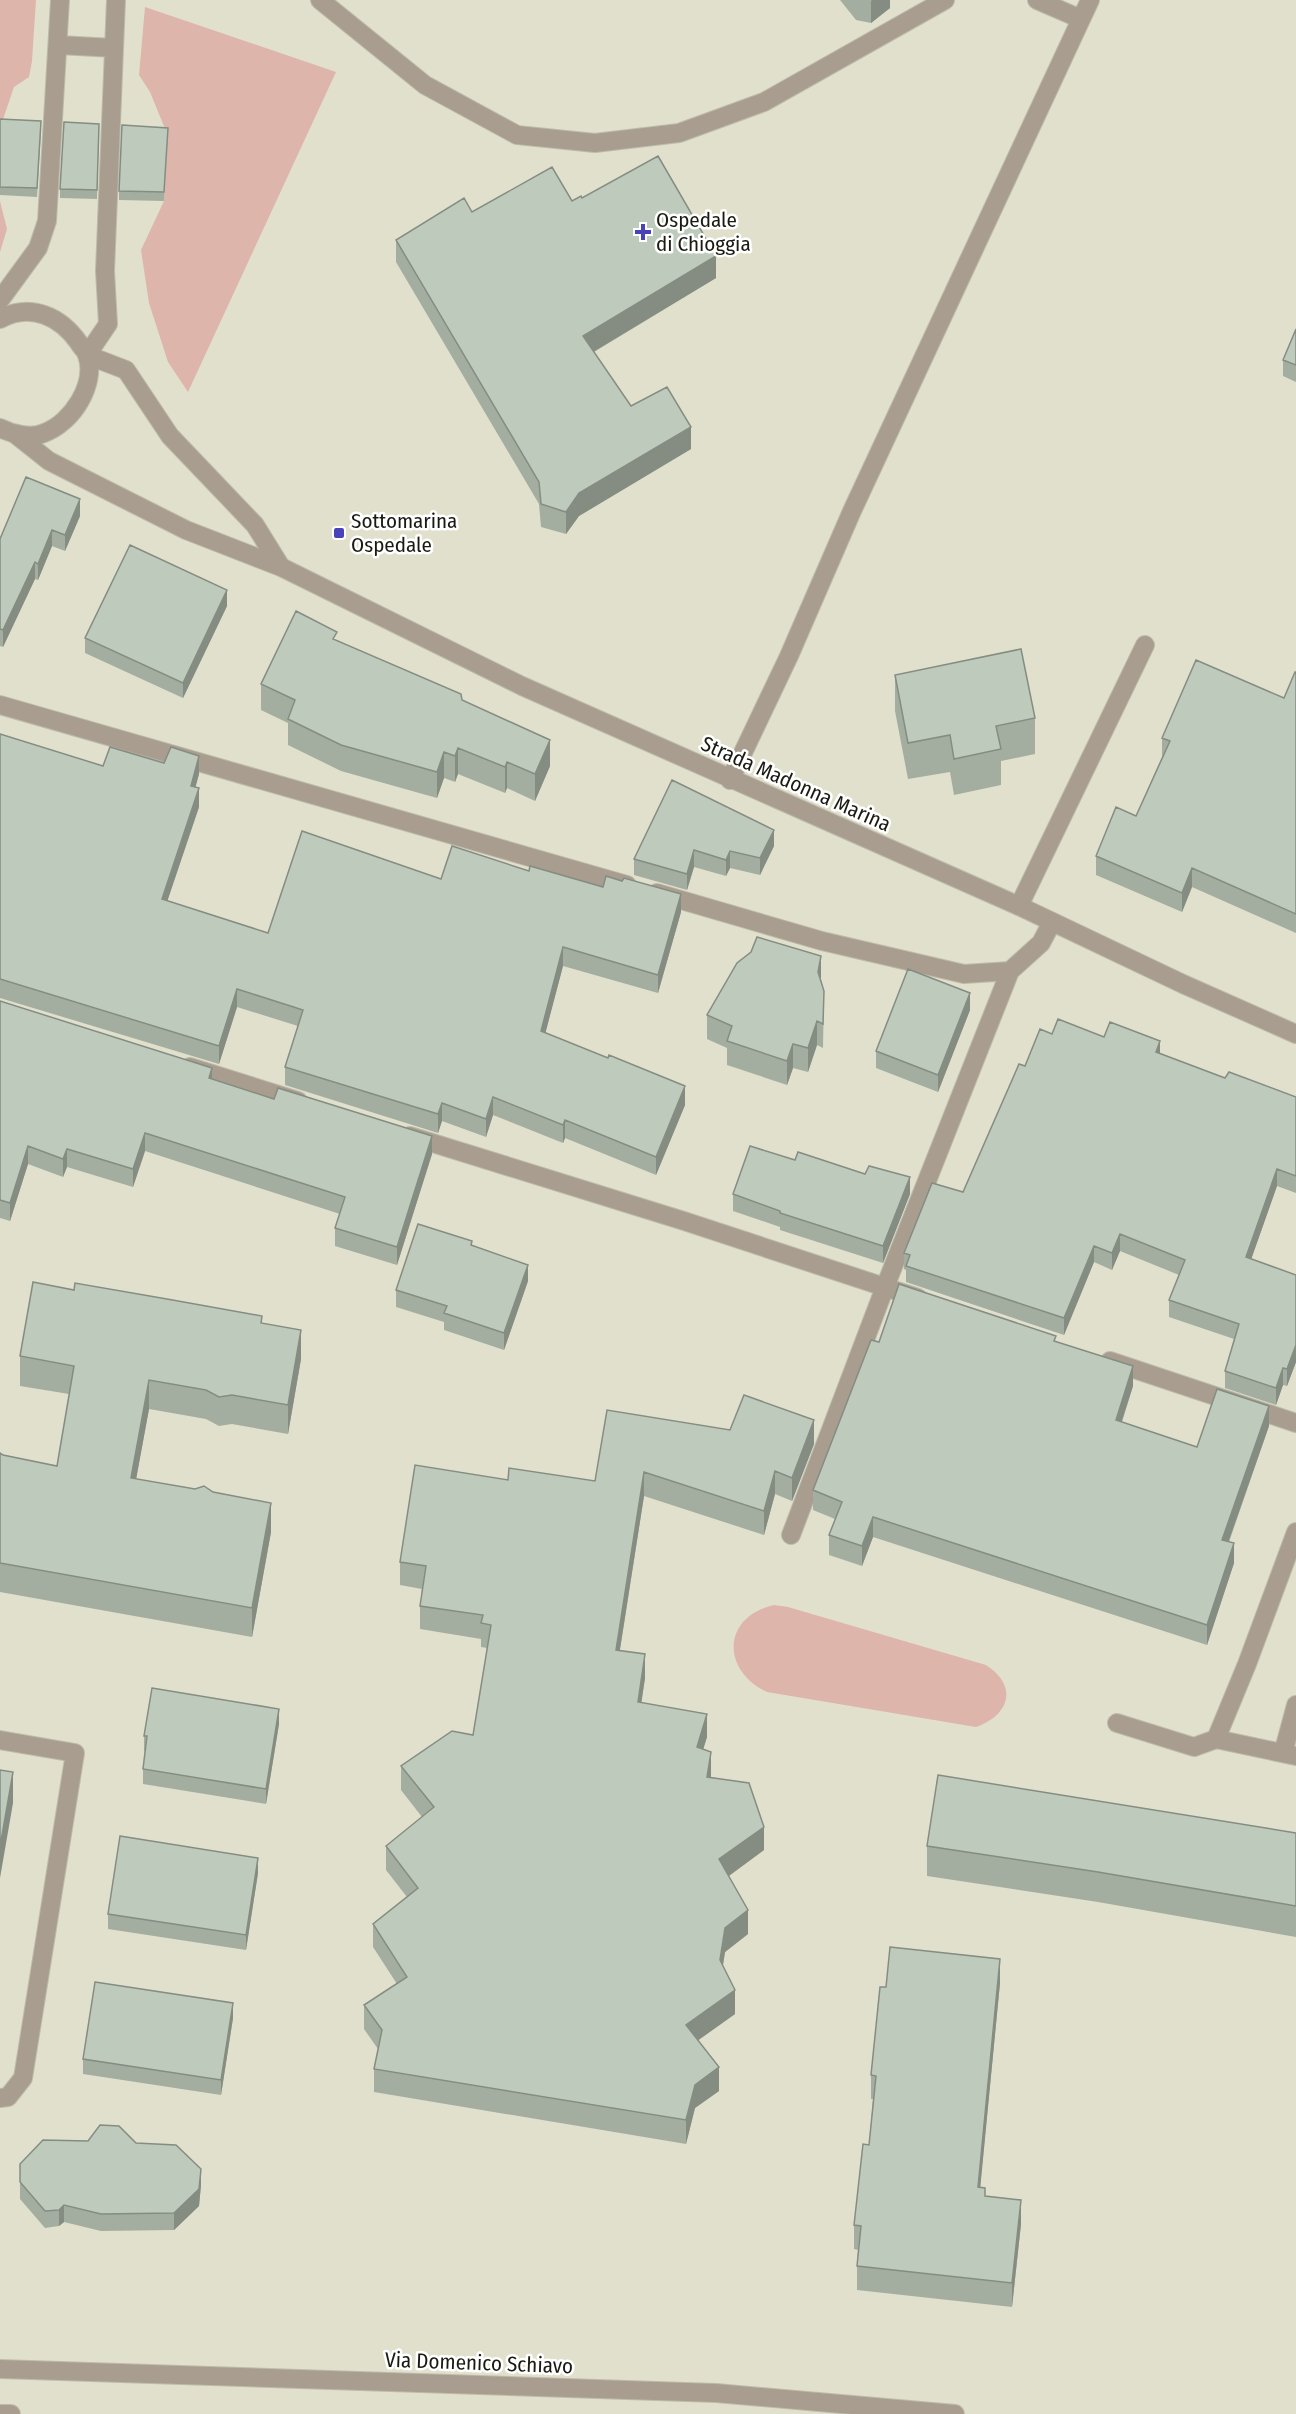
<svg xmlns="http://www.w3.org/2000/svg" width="1296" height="2414" font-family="'Fira Sans Condensed',sans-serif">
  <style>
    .green { fill: #deb5aa }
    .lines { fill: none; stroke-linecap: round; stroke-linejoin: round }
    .service-casing { stroke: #bdbcac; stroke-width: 20 }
    .minor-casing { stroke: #bdbcac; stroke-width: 20 }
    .tertiary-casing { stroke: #bdbcac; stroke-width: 20 }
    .service { stroke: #a99d8f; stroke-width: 18 }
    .minor { stroke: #a99d8f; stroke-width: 18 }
    .tertiary { stroke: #a99d8f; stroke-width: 18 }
    .wall { fill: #a3aea1 }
    .shaded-wall { fill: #858d83 }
    .building { fill: #becabb; stroke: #858d83; stroke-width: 1.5 }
    .poi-dot { fill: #4a42b8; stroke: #fff; stroke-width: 2 }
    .labels { text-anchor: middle; stroke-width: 5; stroke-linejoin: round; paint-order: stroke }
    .poi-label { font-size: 21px; fill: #1a1a13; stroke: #fff; text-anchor: start }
    .street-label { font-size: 21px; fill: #1a1a13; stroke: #fff }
  </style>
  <rect width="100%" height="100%" fill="#e1e0cd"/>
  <path class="green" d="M0,0H36L32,61L29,77L14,87L0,128V144Z
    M145,7L336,72L188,392L168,362L149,303L141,250L164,201L168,136L150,92L139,75Z
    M0,201L7,229L0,252Z
    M774,1605L788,1607L986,1665C1019,1686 1009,1716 976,1727L767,1692C720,1670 723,1616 774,1605Z"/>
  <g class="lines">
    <defs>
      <path id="service" d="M320,0L425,85L517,135L595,143L679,133L764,102L945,0
        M1037,0L1081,19
        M59,45L114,48
        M0,300L38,248L47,221L60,0
        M87,355L108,324L105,271L116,0
        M730,780L789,656L852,511L1090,0
        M1019,906L1145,645
        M190,1067L298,1101
        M410,1136L684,1221L918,1298
        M1110,1361L1296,1423
        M791,1535L885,1287
        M1216,1739L1296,1756
        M1283,1753L1296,1705"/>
      <path id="minor" d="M0,705L627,885
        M657,893L822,941L964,974L1010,971
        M885,1287L1010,971L1041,943L1052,922
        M1117,1723L1194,1747L1216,1739L1247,1664L1296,1532
        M0,1740L75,1753L23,2078L8,2097L0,2098
        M0,2369L716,2393L955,2414
        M0,2414H11"/>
      <path id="tertiary" d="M0,319C31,302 61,317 79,343C81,347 86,351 87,355C97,384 72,423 44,433C31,439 12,434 0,428
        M87,355L126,370L170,436L255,525L281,567
        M15,434L49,461L186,530L281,567L522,686L1019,906L1183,984L1296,1034"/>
    </defs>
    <use href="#service" class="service-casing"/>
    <use href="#minor" class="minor-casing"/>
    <use href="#tertiary" class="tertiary-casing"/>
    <use href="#service" class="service"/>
    <use href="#minor" class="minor"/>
    <use href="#tertiary" class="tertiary"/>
  </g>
  <path class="wall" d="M840,0H890V8L871,23L856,20Z
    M41,130L37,197L0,195V135Z
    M99,133L97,199L60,198V189Z
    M168,136L164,201L119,200V191Z
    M582,198L716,278L594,352L631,406L691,449L579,516L566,534L541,527L539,504L396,262V240L472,212L572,201Z
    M1296,329V382L1283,376V360Z
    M80,516L65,551L52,546L38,580L35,579L3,647L0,646V539Z
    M227,606L183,698L85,653V638Z
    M337,640L462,700L550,766L535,801L507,788L505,793L458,774L455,782L444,778L437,798L341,771L288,745V723L261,710V684Z
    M1296,672V933L1192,887L1182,912L1096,875V856L1136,816L1162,757V738L1284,698Z
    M895,675L1035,718V754L1001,761V785L954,795L950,772L908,779L895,711Z
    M0,734L103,766L199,774L195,787L199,807L167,901L268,933L441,879L529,871L681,912L658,993L563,966L545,1033L685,1105L656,1175L565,1138L563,1143L493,1115L486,1137L442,1121L438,1133L285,1085V1067L298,1026L237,1007L219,1064L0,998Z
    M672,780L774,846L760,875L730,868L726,876L694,867L687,890L634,875V859Z
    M821,980L824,991L823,1048L817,1045L808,1072L793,1068L787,1085L727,1065V1048L707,1039V1015Z
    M0,1001L212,1079L432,1154L397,1265L335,1246V1228L340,1214L145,1151L133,1187L67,1167L63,1177L28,1164L10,1221L0,1218Z
    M970,1010L938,1092L876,1068V1051Z
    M1052,1034L1104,1037L1160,1053L1225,1078L1296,1097V1193L1277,1186L1251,1259L1296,1275V1362L1287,1386L1283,1385L1276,1405L1225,1388V1371L1234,1339L1169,1317V1300L1179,1275L1120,1251L1112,1270L1094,1262L1064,1335L906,1282V1270L904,1269V1253L963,1192L1025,1066Z
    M795,1160L910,1194L883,1263L780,1230V1227L733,1211V1194Z
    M472,1245L528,1281L504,1350L444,1330V1322L396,1307V1290Z
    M262,1323L301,1359L288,1434L232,1424L219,1426L206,1419L149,1409L136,1479L271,1532L252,1637L0,1592V1453L3,1455L57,1466L69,1394L20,1386V1356Z
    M879,1342H1056L1133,1386L1122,1422L1197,1447L1269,1426L1229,1542L1234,1563L1207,1645L873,1537L862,1566L829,1555V1535L835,1519L813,1510V1490Z
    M730,1430L814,1444L792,1501L775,1494L764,1535L644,1496L620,1650L645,1678L641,1703L707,1737L703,1749L711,1775V1777L764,1850L729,1876L748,1934L725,1952L723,1965L735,2014L698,2040L719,2091L695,2108L686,2144L374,2092V2069L378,2049L364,2029V2005L397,1984L373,1947V1924L407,1897L386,1870V1846L422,1817L401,1790V1766L473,1735L487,1648L481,1647V1639L420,1629V1606L422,1589L400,1585V1562L508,1480L595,1481Z
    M279,1724L266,1804L143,1784V1769L145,1751H144V1736Z
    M1296,1833V1937L1098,1902L927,1876V1846Z
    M258,1873L246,1950L108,1929V1914Z
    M1000,1983L980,2187L985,2197L1021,2224L1012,2307L857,2290V2266L858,2250L854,2249V2225L869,2145L873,2099H871V2075Z
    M233,2018L221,2095L83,2074V2059Z
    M136,2143L201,2185L199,2206L174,2230L101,2231L64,2222L59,2226L45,2228L20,2199V2164Z"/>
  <path class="shaded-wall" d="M872,0H890V8L871,23V1Z
    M716,256V278L583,358V336Z
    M691,427V449L579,516L566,534V512L579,493Z
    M80,499V516L65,551V535Z
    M52,530V546L38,580V564Z
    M35,562V579L3,647V630Z
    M227,590V606L183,698V683Z
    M550,740V766L535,801V774Z
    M458,748V774L455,782V756Z
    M444,752V778L437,798V772Z
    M199,756V774L191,804V786Z
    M507,762V788L505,793V767Z
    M199,788V807L162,917V899Z
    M774,830V846L760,875V858Z
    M694,850V867L687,890V874Z
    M730,851V868L726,876V860Z
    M1192,868V887L1182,912V893Z
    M681,894V912L658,993V975Z
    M563,947V966L541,1050V1031Z
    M821,956V980L818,972Z
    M237,989V1007L219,1064V1046Z
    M970,993V1010L938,1092V1075Z
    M817,1021V1045L808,1072V1048Z
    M1160,1041V1058L1156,1052Z
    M793,1044V1068L787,1085V1061Z
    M212,1068V1086L209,1078Z
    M685,1086V1105L656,1175V1157Z
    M493,1097V1115L486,1137V1119Z
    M442,1103V1121L438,1133V1114Z
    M565,1120V1138L563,1143V1125Z
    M145,1133V1151L133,1187V1169Z
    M432,1136V1154L397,1265V1247Z
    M28,1146V1164L10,1221V1203Z
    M67,1149V1167L63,1177V1159Z
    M1277,1169V1186L1246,1274V1257Z
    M910,1177V1194L883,1263V1246Z
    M1120,1234V1251L1112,1270V1253Z
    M1094,1246V1262L1064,1335V1318Z
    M528,1265V1281L504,1350V1333Z
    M301,1330V1359L288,1434V1405Z
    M1296,1345V1362L1287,1386V1369Z
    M1133,1366V1386L1116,1439V1420Z
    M1283,1368V1385L1276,1405V1388Z
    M149,1380V1409L131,1507V1478Z
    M1269,1406V1426L1222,1560V1540Z
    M814,1420V1444L792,1501V1478Z
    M775,1471V1494L764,1535V1511Z
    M644,1472V1496L616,1674V1650Z
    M271,1503V1532L252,1637V1608Z
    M873,1517V1537L862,1566V1546Z
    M1234,1543V1563L1207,1645V1625Z
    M645,1654V1678L638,1726V1702Z
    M279,1709V1724L266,1804V1789Z
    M707,1714V1737L697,1770V1747Z
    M711,1752V1775L707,1800V1777Z
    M13,1772V1803L0,1878V1847Z
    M764,1827V1850L719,1883V1859Z
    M258,1858V1873L246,1950V1935Z
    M748,1910V1934L725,1952L720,1983V1960L725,1928Z
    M1000,1959V1983L978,2211V2187Z
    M735,1990V2014L686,2049V2025Z
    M233,2003V2018L221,2095V2080Z
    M719,2067V2091L695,2108L686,2144V2120L695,2085Z
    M201,2169V2185L199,2206L174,2230V2213Z
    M1021,2200V2224L1012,2307V2283Z
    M64,2205V2222L59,2226V2210Z"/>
  <path class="building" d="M0,119L41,121L37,188L0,187Z
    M64,122L99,124L97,190L60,189Z
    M122,125L168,128L164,192L119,191Z
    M658,156L716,256L583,336L631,406L667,387L691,427L579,493L566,512L541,504L539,482L396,240L464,198L472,212L552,167L572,201L581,196L582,198Z
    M1296,329V365L1283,360Z
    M26,477L80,499L65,535L52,530L38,564L35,562L3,630L0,629V539Z
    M130,545L227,590L183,683L85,638Z
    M296,611L337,632L333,639L461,694L462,700L550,740L535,774L507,762L505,767L458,748L455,756L444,752L437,772L341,745L288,719L295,700L261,684Z
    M1021,649L1035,718L996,726L1001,749L954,759L950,735L908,743L895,675Z
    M1196,660L1284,698L1295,672H1296V914L1192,868L1182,893L1096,856L1116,807L1136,816L1170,741L1162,738Z
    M0,734L103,766L110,747L164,763L171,747L199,756L191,786L199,788L162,899L268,933L302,831L441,879L452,846L529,871L530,866L603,887L606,876L622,881L624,878L681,894L658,975L563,947L541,1031L608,1058L609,1055L685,1086L656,1157L565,1120L563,1125L493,1097L486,1119L442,1103L438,1114L285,1067L303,1010L237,989L219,1046L0,979Z
    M672,780L774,830L760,858L730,851L726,860L694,850L687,874L634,859Z
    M757,937L821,956L818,972L824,991L823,1024L817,1021L808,1048L793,1044L787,1061L727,1041L732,1026L707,1015L737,963L751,952Z
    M908,969L970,993L938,1075L876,1051Z
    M0,1001L212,1068L209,1078L274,1099L278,1088L432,1136L397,1247L335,1228L345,1197L145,1133L133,1169L67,1149L63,1159L28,1146L10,1203L0,1200Z
    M1058,1019L1104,1037L1110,1022L1160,1041L1156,1052L1225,1078L1229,1072L1296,1097V1176L1277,1169L1246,1257L1296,1275V1345L1287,1369L1283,1368L1276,1388L1225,1371L1239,1324L1169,1300L1185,1260L1120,1234L1112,1253L1094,1246L1064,1318L906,1266L910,1255L904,1253L932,1183L963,1192L1019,1064L1025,1066L1040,1029L1052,1034Z
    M750,1146L795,1160L798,1152L865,1174L869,1166L910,1177L883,1246L780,1213V1211L733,1194Z
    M418,1224L472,1241L471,1245L528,1265L504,1333L444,1313L447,1306L396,1290Z
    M33,1282L74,1290L75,1283L167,1299L262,1316L261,1323L301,1330L288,1405L232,1395L219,1397L206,1390L149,1380L131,1478L195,1489L204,1486L213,1492L271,1503L252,1608L0,1563V1453L3,1455L57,1466L74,1366L20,1356Z
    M899,1284L1056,1336L1054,1341L1133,1366L1116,1420L1197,1447L1217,1389L1269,1406L1222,1540L1234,1543L1207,1625L873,1517L862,1546L829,1535L842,1502L813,1490L871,1340L879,1342Z
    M744,1395L814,1420L792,1478L775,1471L764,1511L644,1472L616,1650L645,1654L638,1702L707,1714L697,1747L711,1752L707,1777L749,1783L764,1827L719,1859L748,1910L725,1928L720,1960L735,1990L686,2025L719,2067L695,2085L686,2120L374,2069L382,2030L364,2005L407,1977L373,1924L418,1888L386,1846L434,1807L401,1766L452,1731L473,1735L491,1625L481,1623L483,1615L420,1606L426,1566L400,1562L415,1465L508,1480L509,1468L595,1481L607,1410L730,1430Z
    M152,1688L279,1709L266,1789L143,1769L147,1736H144Z
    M0,1770L13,1772L0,1847Z
    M938,1775L1296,1833V1906L1098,1872L927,1846Z
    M120,1836L258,1858L246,1935L108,1914Z
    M890,1947L1000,1959L978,2187L985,2188V2196L1021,2200L1012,2283L857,2266L861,2226L854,2225L863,2144L869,2145L876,2076L871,2075L880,1987H886Z
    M95,1982L233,2003L221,2080L83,2059Z
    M100,2125L119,2126L136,2143L176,2145L201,2169L199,2189L174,2213L101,2214L64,2205L59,2210L45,2211L20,2182V2164L43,2140L88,2141Z"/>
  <g class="poi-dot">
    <path d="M640 223h6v6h6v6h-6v6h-6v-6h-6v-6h6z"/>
    <rect x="333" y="527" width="12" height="12" rx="3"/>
  </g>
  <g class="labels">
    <g class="poi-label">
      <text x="656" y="227">Ospedale<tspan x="656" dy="24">di Chioggia</tspan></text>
      <text x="351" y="528">Sottomarina<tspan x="351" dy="24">Ospedale</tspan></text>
    </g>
    <g class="street-label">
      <text transform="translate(796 784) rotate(24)" y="7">Strada Madonna Marina</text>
      <text transform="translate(479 2363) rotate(2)" y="7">Via Domenico Schiavo</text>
    </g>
  </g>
</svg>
